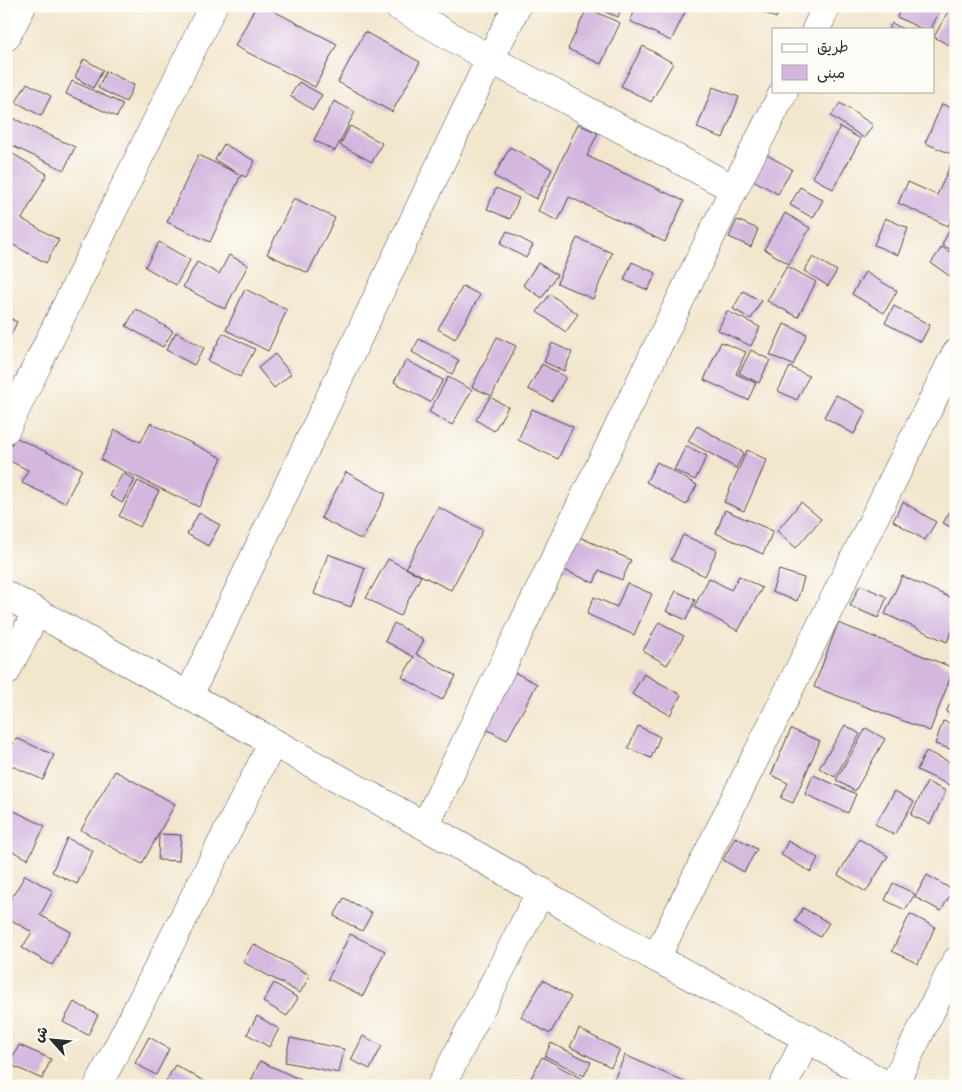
<svg xmlns="http://www.w3.org/2000/svg" width="962" height="1092" font-family="Dekko,'Playpen Sans Arabic',sans-serif">
  <style>
    .building { fill: #d4b7df }
    .lines { fill: none; stroke-linecap: round; stroke-linejoin: round }
    .street-casing { stroke: #494743; stroke-width: 29 }
    .street { stroke: #fff; stroke-width: 28 }
  </style>
  <rect width="100%" height="100%" fill="#fdfcf7"/>
  <filter id="ink" filterUnits="userSpaceOnUse"><feTurbulence type="fractalNoise" baseFrequency=".02" numOctaves="2"/><feDisplacementMap in="SourceGraphic" scale="10" xChannelSelector="R" yChannelSelector="G"/><feConvolveMatrix kernelMatrix="1 2 1 2 8 2 1 2 1" color-interpolation-filters="sRGB"/></filter>
  <filter id="wash" filterUnits="userSpaceOnUse"><feTurbulence type="fractalNoise" baseFrequency=".0096" numOctaves="4" result="noise"/><feDisplacementMap in="SourceGraphic" scale="20" xChannelSelector="R" yChannelSelector="G"/><feGaussianBlur stdDeviation="1.12" result="paint"/><feColorMatrix in="noise" values="0 0 0 0 0 0 0 0 0 0 0 0 0 0 0 0 0 1.4 0 .05"/><feComposite in="paint" operator="in"/></filter>
  <g filter="url(#wash)">
    <rect width="100%" height="100%" fill="#f2e6cd"/>
    <g id="blocks">
      <path class="building" d="M256,6H264L337,44L315,87L235,46Z
        M591,6H622L618,17Z
        M637,6H688L671,41L630,21Z
        M749,6H781L776,18Z
        M902,6H942L931,29H922L897,17Z
        M951,6H956V49L934,37Z
        M587,8L620,23L601,64L568,49Z
        M892,23L903,29H889Z
        M365,32L420,62L392,112L338,82Z
        M643,46L673,63L651,102L621,86Z
        M84,59L103,70L93,88L75,77Z
        M106,71L134,85L126,102L98,88Z
        M72,81L123,104L117,117L66,94Z
        M299,82L322,95L313,110L290,96Z
        M27,83L51,96L41,116L16,102Z
        M713,87L739,97L723,138L697,128Z
        M334,101L355,112L335,151L314,140Z
        M840,103L873,125L864,138L831,116Z
        M942,104L956,110V156L925,143Z
        M6,115L75,147L64,170L6,143Z
        M578,124L598,133L587,156L684,201L665,242L569,197L558,221L538,211Z
        M350,126L382,143L372,162L340,145Z
        M840,127L861,139L833,189L812,177Z
        M224,144L255,161L246,177L241,175L210,242L167,222L198,155L239,174L215,160Z
        M510,147L552,169L536,199L494,176Z
        M758,150L792,169L778,194L744,175Z
        M8,151L47,174L22,219L59,240L46,263L6,241V154Z
        M951,164L956,166V210L948,226L898,203L908,182L937,195Z
        M800,187L823,200L813,218L790,205Z
        M496,188L519,198L510,219L487,209Z
        M294,198L335,218L308,273L267,254Z
        M785,213L810,228L789,264L764,249Z
        M885,218L908,228L898,255L874,245Z
        M737,220L758,229L751,247L729,237Z
        M952,225L956,227V252L942,245Z
        M507,231L533,245L526,258L500,244Z
        M577,238L612,253L593,299L557,283Z
        M159,242L190,260L176,285L145,267Z
        M942,247L956,256L954,279L931,263Z
        M229,255L248,265L225,309L183,287L197,262L219,274Z
        M813,257L837,271L828,286L804,271Z
        M632,262L656,273L648,290L624,280Z
        M538,263L557,275L542,298L523,285Z
        M787,266L816,282L798,317L767,301Z
        M865,272L897,291L884,313L852,294Z
        M463,286L480,295L455,339L438,329Z
        M245,289L287,310L268,351L226,330Z
        M743,291L761,301L751,319L733,309Z
        M550,294L578,314L566,332L537,312Z
        M894,306L930,325L921,342L885,323Z
        M136,309L173,331L163,347L126,326Z
        M727,311L760,327L751,346L718,330Z
        M6,316L17,322L6,345Z
        M784,324L807,334L793,365L770,355Z
        M176,332L204,348L194,365L166,350Z
        M223,333L255,349L240,377L208,361Z
        M497,337L516,346L492,396L472,387Z
        M419,339L459,360L452,374L412,352Z
        M721,342L746,352L736,374L756,383L748,400L704,380Z
        M552,343L572,352L564,371L544,362Z
        M751,350L770,360L759,383L739,373Z
        M275,354L291,374L274,388L258,368Z
        M406,360L443,380L430,402L394,382Z
        M542,364L566,377L552,401L528,389Z
        M790,367L809,376L797,400L778,391Z
        M448,377L472,390L452,425L429,412Z
        M836,395L866,411L854,434L824,417Z
        M490,397L508,407L494,431L476,420Z
        M532,409L573,427L558,459L518,440Z
        M150,423L222,458L199,507L101,460L115,430L141,442Z
        M697,426L744,453L736,468L688,441Z
        M15,437L82,469L65,503L22,483L28,470L6,459V455Z
        M686,446L707,456L695,480L674,470Z
        M747,450L767,460L744,511L724,502Z
        M657,462L697,485L686,505L646,482Z
        M346,472L386,494L362,540L321,518Z
        M123,473L135,480L122,503L110,496Z
        M138,481L159,491L140,527L119,516Z
        M956,501V530L943,523Z
        M801,502L821,519L796,548L777,531Z
        M903,502L936,522L925,540L893,521Z
        M438,507L483,530L451,590L406,568Z
        M725,510L773,531L763,554L716,533Z
        M199,513L220,525L208,546L187,534Z
        M683,535L717,550L705,576L671,560Z
        M577,536L631,560L622,580L599,570L594,583L562,569Z
        M328,554L365,568L351,607L314,594Z
        M388,559L421,576L400,616L366,598Z
        M779,570L804,578L797,601L772,592Z
        M739,576L762,588L738,631L694,607L709,578L731,590Z
        M902,576L956,600V622L947,642L885,614Z
        M627,583L652,594L634,635L587,614L594,597L617,607Z
        M860,585L887,597L878,618L850,606Z
        M676,591L695,600L686,620L666,611Z
        M659,622L684,636L667,665L643,651Z
        M394,623L424,640L416,654L456,676L442,700L402,677L414,657L385,641Z
        M838,623L954,668L930,731L814,687Z
        M512,671L537,684L507,740L482,727Z
        M644,674L681,695L670,715L632,694Z
        M956,691V717L946,712Z
        M943,721L956,725V751L935,744Z
        M845,725L860,734L835,777L819,768Z
        M638,726L660,737L651,758L628,748Z
        M866,728L885,739L855,791L836,780Z
        M791,729L820,741L793,803L781,798L788,783L771,775Z
        M16,738L54,755L43,780L6,763V759Z
        M926,751L956,765V788L917,770Z
        M115,771L175,804L142,864L81,830Z
        M813,775L856,794L848,813L805,794Z
        M927,782L946,791L930,824L911,815Z
        M895,791L914,802L894,835L875,824Z
        M6,807L45,826L28,859L6,848Z
        M159,834L181,835L179,861L158,860Z
        M735,837L757,849L744,872L723,860Z
        M67,838L93,851L77,884L52,872Z
        M859,839L888,856L866,892L838,875Z
        M788,841L818,858L811,872L781,855Z
        M25,875L53,891L40,915L71,932L52,965L22,948L32,932L6,917V908Z
        M927,875L953,890L941,911L915,897Z
        M893,883L915,894L905,910L885,900Z
        M344,898L372,913L362,931L334,916Z
        M803,908L829,923L820,937L795,921Z
        M910,914L935,927L918,964L892,951Z
        M350,934L385,951L363,996L328,979Z
        M253,944L310,975L300,993L243,962Z
        M543,980L571,997L550,1034L521,1017Z
        M274,983L298,998L287,1016L263,1002Z
        M74,1002L98,1015L88,1035L63,1022Z
        M257,1016L279,1029L269,1047L247,1034Z
        M579,1029L620,1050L611,1067L570,1047Z
        M363,1036L382,1046L370,1069L351,1060Z
        M149,1037L169,1049L156,1075L135,1063Z
        M290,1038L344,1049L339,1073L285,1062Z
        M551,1043L591,1062L584,1076L545,1056Z
        M19,1045L51,1059L42,1079L9,1064Z
        M625,1055L693,1086H611Z
        M542,1057L582,1079L578,1086H535L529,1082Z
        M260,1061L314,1086H249Z
        M175,1065L213,1086H170L165,1083Z"/>
    </g>
  </g>
  <g filter="url(#ink)">
    <use href="#blocks" fill-opacity="0" stroke="#494743" stroke-width="1"/>
    <g class="lines">
      <defs>
        <path id="street" d="M398,6L490,59L734,189
          M816,29L827,6
          M6,37L22,6
          M6,429L213,6
          M6,595L425,826L656,958L807,1038L887,1086
          M6,672L36,613
          M189,695L490,59L517,6
          M425,826L734,189L784,91
          M656,958L956,353
          M98,1086L273,742
          M441,1086L541,891
          M783,1086L807,1038
          M893,1086L956,961"/>
      </defs>
      <use href="#street" class="street-casing"/>
      <use href="#street" class="street"/>
    </g>
  </g>
  <rect width="962" height="1092" fill="none" stroke="#fdfcf7" stroke-width="25"/>
  <rect x="772" y="28" width="162" height="65" fill="#fdfcf7" stroke="#a9a8a5"/>
  <rect x="782" y="44" width="25" height="8" fill="#ffffff" stroke="#a9a8a5"/>
  <text x="817" y="52" font-size="15" fill="#2b2b2b">طريق</text>
  <rect x="782" y="65" width="25" height="15" fill="#d4b7df" stroke="#a9a8a5"/>
  <text x="817" y="78" font-size="15" fill="#2b2b2b">مبنى</text>
  <g transform="translate(52 1040) rotate(297)" stroke="#fdfcf7" stroke-width="4" paint-order="stroke">
  <path d="M0-4L9 19L0 12L-9 19Z" fill="#2b2b2b"/>
  <text y="-8" font-size="14" font-weight="bold" text-anchor="middle" fill="#2b2b2b">ش</text>
  </g>
</svg>
